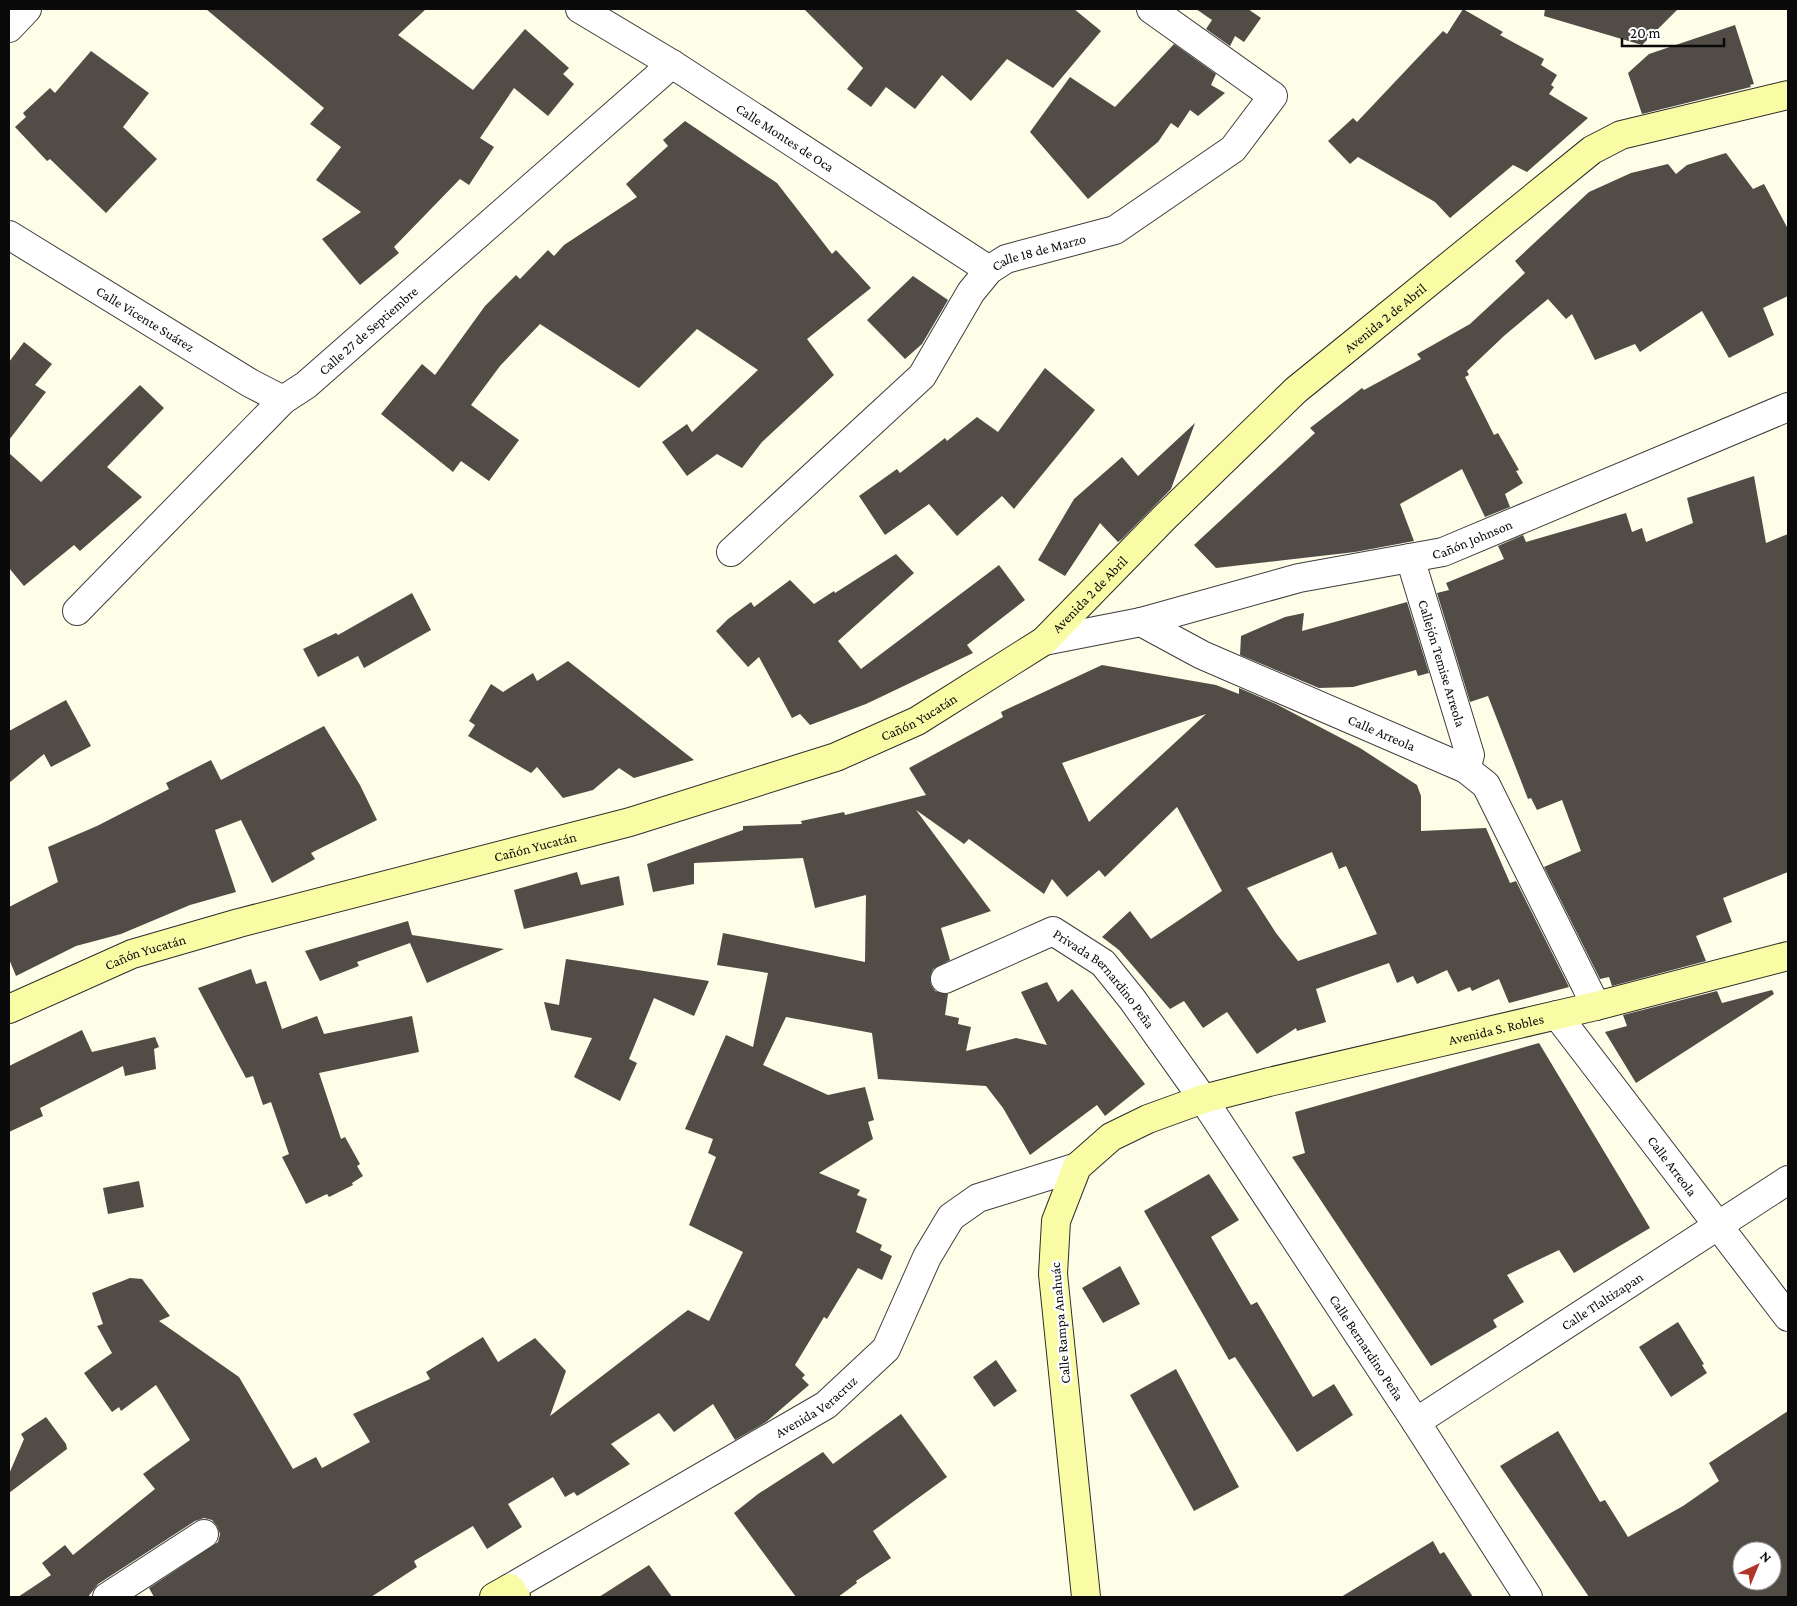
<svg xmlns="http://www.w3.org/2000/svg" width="1797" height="1606" font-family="'Crimson Pro',serif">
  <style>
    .building { fill: #524c47; fill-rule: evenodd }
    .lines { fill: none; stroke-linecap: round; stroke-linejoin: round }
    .street-casing { stroke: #3d3d3d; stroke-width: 30 }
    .secondary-casing { stroke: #2c2c2c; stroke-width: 30 }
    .street { stroke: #fff; stroke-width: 28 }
    .secondary { stroke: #f9fba5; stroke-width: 28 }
    .labels { text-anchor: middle; stroke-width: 5; stroke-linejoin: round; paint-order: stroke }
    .street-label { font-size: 14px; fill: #0a0a0a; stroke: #fff }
  </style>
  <rect width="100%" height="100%" fill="#fefde7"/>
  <path class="building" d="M206,9H426L398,35L473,90L525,29L569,68L563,74L574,84L548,116L514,88L480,138L494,147L469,185L460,179L394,247L399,253L360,285L322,239L361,212L316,180L341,147L310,124L324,108Z
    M804,9H1074L1101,31L1053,88L1007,59L971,101L942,75L915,109L886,87L871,107L847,89L863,68Z
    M1196,9H1248L1261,18L1244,42L1235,36L1230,46L1206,29L1212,20Z
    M1463,9L1503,32L1500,35L1544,59L1541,65L1557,75L1551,85L1554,87L1549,94L1588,118L1527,172L1513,165L1450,218L1435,202L1358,157L1350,164L1328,141L1353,118L1357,122L1443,31L1447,34Z
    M1545,9H1678L1642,45L1544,16Z
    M1735,25L1754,84L1750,85L1751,87L1642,114L1628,73L1649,54Z
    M1174,44L1216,74L1211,85L1225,93L1198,116L1190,110L1178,128L1171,123L1158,142L1088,199L1030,132L1070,77L1115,107Z
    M91,51L149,93L123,127L157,159L106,213L50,159L47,161L15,127L26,117L23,113L50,88L55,93Z
    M685,121L777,183L832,254L836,250L871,288L807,339L834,375L762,442L742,468L717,454L687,476L662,442L687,424L692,432L758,370L697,329L639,388L540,324L500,366L471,405L519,440L489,481L461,461L453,472L381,414L422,364L435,375L485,306L516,275L520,279L548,250L554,256L564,245L637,197L626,184L668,146L663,140Z
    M1726,153L1753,189L1764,184L1788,229V296L1763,308L1774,335L1729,358L1702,311L1640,352L1635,344L1595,360L1572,314L1566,319L1548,299L1505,335L1467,371L1469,375L1465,377L1494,435L1498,433L1519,470L1516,471L1523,483L1505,494L1510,507L1485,517L1462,469L1400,504L1414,541L1355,552L1216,568L1194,545L1315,433L1310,428L1362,388L1364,390L1421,359L1417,354L1470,324L1525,273L1515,261L1589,192L1631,173L1668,164L1676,174L1687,165Z
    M913,276L948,300L922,344L905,359L867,320Z
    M24,342L52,364L35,385L46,392L9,440V362Z
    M1045,368L1095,410L1014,509L1002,496L957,536L929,504L885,535L859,496L897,469L900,473L945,438L947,441L977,417L998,432Z
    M140,385L164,408L107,467L142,497L80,551L74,545L24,586L9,568V453L41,482Z
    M1195,423L1171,489L1122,539L1118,542L1100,523L1065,576L1038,560L1074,499L1122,457L1138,476Z
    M1754,476L1766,543L1788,534V872L1723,898L1732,922L1696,936L1706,961L1612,986L1609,977L1600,979L1544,867L1581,851L1562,800L1537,810L1531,798L1528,799L1488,696L1470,702L1437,593L1449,590L1446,583L1504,559L1498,546L1523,535L1526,542L1626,513L1632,532L1642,528L1646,542L1693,523L1687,498Z
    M896,554L914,573L838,641L861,669L999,565L1025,600L967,645L973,653L866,704L810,725L800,714L792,718L759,657L748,667L716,631L728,619L751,602L754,607L790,580L814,604L834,591L835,593Z
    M412,593L431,630L364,668L358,656L318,677L303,649L336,633L338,635Z
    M1407,602L1429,673L1418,676L1416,670L1353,687L1319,688L1240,655L1241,636L1285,617L1304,613L1302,631Z
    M568,661L694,760L634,778L619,768L593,790L563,798L537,767L531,773L468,736L475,725L469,721L491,684L503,692L533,673L537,681Z
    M1102,665L1216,685L1239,694V688L1276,704L1360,748L1417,785L1421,796V831L1486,828L1510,883L1516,881L1569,987L1509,1003L1499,979L1472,991L1470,987L1458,992L1447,970L1417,984L1413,976L1397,983L1389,963L1316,989L1326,1022L1297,1031L1296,1028L1257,1054L1227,1012L1203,1028L1184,1001L1170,1009L1119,950L1102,937L1130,911L1151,939L1222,891L1177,807L1105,877L1099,870L1067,897L1052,879L1044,894L969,839L964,844L916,810L991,911L941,928L950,960L933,969L930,977L931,985L935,991L948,994L945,1015L959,1018L958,1024L971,1027L966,1051L1016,1038L1047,1045L1021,992L1047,982L1058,1002L1072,989L1145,1084L1105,1116L1097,1105L1030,1155L1003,1108L986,1086L878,1079L872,1033L786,1017L763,1065L828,1095L865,1087L874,1120L868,1122L873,1139L819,1173L860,1190L857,1195L867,1199L856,1232L882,1245L880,1250L892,1256L882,1280L858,1268L827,1319L824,1317L795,1365L805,1375L802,1378L809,1385L766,1422L735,1440L713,1404L674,1432L659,1413L611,1444L630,1464L577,1496L574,1492L565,1497L553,1477L508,1504L522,1527L487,1549L473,1526L414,1561L417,1567L371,1597H154L149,1588L218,1542L220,1534L217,1526L212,1520L204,1518L195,1521L98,1584L88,1597H18L51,1575L42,1563L65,1545L73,1555L155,1489L143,1474L190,1440L156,1385L121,1411L119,1407L112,1412L84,1373L112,1353L97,1326L103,1324L92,1293L130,1278L142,1279L170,1316L159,1321L239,1377L293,1469L316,1457L322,1468L370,1442L353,1414L430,1379L426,1372L483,1337L498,1362L535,1338L566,1371L550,1416L688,1310L709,1321L743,1252L689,1225L716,1157L708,1153L713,1139L685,1129L726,1035L753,1047L768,973L717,965L723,933L865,962L866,895L815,908L803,858L694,863V884L653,892L647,864L743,830V826L802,824L801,821L844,812L845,815L926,795L909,768L1003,717L1001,712ZM1206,714L1089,822L1062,763ZM1332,852L1339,869L1346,866L1377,934L1298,961L1276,933L1247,888Z
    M66,700L91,746L51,767L44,754L9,783V731Z
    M324,726L360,785L377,820L311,853L315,859L272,883L241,820L215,830L236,892L190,905L121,934L76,946L16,976L9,959V907L58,882L48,847L97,826L169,789L166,783L211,760L221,780Z
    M577,872L581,885L619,876L624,905L524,929L514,890Z
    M408,921L412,935L504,949L427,983L410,943L357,962L359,966L320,981L305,951Z
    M566,959L709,981L694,1016L654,998L629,1059L637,1063L620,1101L574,1077L592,1038L551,1030L544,1002L559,1005Z
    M251,969L256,984L266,981L282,1029L317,1016L324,1034L412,1016L419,1052L319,1073L341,1139L345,1137L360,1164L357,1166L363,1176L352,1183L353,1185L329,1197L327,1194L306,1204L282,1157L289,1154L271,1102L263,1105L253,1076L246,1078L198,988Z
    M1772,990L1774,994L1636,1083L1605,1032L1627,1026L1623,1015L1717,991L1722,1003Z
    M82,1030L92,1052L155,1037L159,1047L154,1049L156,1069L125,1076L123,1066L40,1108L43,1116L9,1132V1066Z
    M1539,1043L1650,1228L1574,1273L1559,1250L1507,1275L1524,1302L1493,1320L1497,1327L1431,1366L1292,1157L1305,1153L1295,1112Z
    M1209,1174L1239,1220L1211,1237L1251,1305L1257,1302L1313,1397L1334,1384L1353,1415L1297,1452L1235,1357L1229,1360L1144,1211Z
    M139,1181L144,1207L108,1214L103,1188Z
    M1120,1266L1140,1304L1103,1323L1082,1288Z
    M1678,1322L1704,1364L1702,1365L1707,1373L1671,1397L1639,1347Z
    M996,1360L1017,1391L994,1407L973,1377Z
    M1176,1369L1239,1487L1194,1511L1130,1395Z
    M1788,1411V1597H1589L1500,1466L1558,1431L1600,1502L1605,1500L1628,1537L1683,1506L1719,1481L1709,1463ZM1742,1551H1772V1581H1742Z
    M901,1414L947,1477L873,1531L891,1558L856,1581L857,1583L838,1597H796L734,1513L758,1494L823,1452L833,1464Z
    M46,1417L66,1444L67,1449L9,1493V1474L24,1439L21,1434Z
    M1433,1541L1440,1554L1444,1552L1473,1597H1341Z
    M649,1565L672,1597H599Z"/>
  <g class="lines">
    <defs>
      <g id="street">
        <path id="s1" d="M580,9L672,64L989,270"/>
        <path d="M9,28L27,9"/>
        <path id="s2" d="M9,235L250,383L283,400"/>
        <path id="s3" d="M731,552L922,376L971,292L989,270L1006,259L1115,230L1233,149L1273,96L1151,9"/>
        <path id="s4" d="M1410,558L1470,755L1466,769"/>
        <path id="s5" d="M77,611L283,400L306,385L672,64"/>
        <path id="s6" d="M1141,622L1299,578L1443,552L1788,407"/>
        <path id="s7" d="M1044,641L1141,622L1202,655L1466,769L1486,785L1596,1006"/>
        <path id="s8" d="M945,979L1053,931L1103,963L1132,999L1203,1099L1416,1422L1528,1597"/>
        <path id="s9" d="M1557,1015L1788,1317"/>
        <path id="s10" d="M1416,1422L1788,1180"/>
        <path id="s11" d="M510,1588L826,1405L886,1349L927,1257L951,1217L978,1198L1077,1167"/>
        <path d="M107,1597L204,1534"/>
      </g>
      <g id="secondary">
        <path id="s12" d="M9,1009L132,954L239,923L630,822L836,757L917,721L1044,641L1164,518L1296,390L1592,150L1621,135L1788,95"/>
        <path d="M494,1597L510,1588L516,1597"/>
        <path id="s13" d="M1086,1597L1053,1274L1056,1221L1077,1167L1111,1137L1148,1119L1203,1099L1269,1082L1596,1006L1788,956"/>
      </g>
    </defs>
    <use href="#street" class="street-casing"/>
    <use href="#secondary" class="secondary-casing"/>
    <use href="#street" class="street"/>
    <use href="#secondary" class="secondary"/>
  </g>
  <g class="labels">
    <g class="street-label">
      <text dy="5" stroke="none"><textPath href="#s1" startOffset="242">Calle Montes de Oca</textPath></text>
      <text dy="5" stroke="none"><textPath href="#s3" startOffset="439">Calle 18 de Marzo</textPath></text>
      <text dy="5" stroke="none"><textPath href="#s12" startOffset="1575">Avenida 2 de Abril</textPath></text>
      <text dy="5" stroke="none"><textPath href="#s2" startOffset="160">Calle Vicente Suárez</textPath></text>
      <text dy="5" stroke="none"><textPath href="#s5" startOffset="405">Calle 27 de Septiembre</textPath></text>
      <text dy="5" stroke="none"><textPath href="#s6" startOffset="342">Cañón Johnson</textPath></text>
      <text dy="5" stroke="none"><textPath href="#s12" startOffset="1170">Avenida 2 de Abril</textPath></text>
      <text dy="5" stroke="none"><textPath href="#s4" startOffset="110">Callejón Temise Arreola</textPath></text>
      <text dy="5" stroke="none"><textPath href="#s12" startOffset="958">Cañón Yucatán</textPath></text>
      <text dy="5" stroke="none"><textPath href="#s7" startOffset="364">Calle Arreola</textPath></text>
      <text dy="5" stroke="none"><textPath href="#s12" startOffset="552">Cañón Yucatán</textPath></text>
      <text dy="5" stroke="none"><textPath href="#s12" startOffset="148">Cañón Yucatán</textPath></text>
      <text dy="5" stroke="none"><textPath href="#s8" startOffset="189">Privada Bernardino Peña</textPath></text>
      <text dy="5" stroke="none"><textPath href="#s13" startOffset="882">Avenida S. Robles</textPath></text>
      <text dy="5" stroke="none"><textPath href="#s9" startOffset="190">Calle Arreola</textPath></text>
      <text dy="5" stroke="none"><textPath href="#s10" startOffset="222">Calle Tlaltizapan</textPath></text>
      <text transform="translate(1060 1323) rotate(-95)" y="5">Calle Rampa Anahuác</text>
      <text dy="5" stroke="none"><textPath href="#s8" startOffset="644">Calle Bernardino Peña</textPath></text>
      <text dy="5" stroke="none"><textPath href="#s11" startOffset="356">Avenida Veracruz</textPath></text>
    </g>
  </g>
  <rect width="1797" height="1606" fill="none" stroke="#0a0a0a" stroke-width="20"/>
  <g transform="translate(1757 1566) rotate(44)"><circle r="24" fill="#ffffff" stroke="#9d9d9d"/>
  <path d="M0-4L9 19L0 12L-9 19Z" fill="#b2352a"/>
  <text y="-8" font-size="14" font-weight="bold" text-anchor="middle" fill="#0a0a0a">N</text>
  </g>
  <path d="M1622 38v8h102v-8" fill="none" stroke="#0a0a0a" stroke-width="2.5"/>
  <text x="1630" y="38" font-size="15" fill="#0a0a0a" stroke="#ffffff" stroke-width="4" paint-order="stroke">20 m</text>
</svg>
